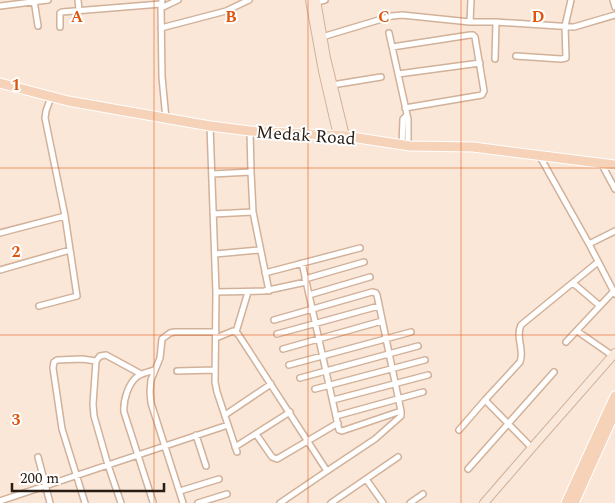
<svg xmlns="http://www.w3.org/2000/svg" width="615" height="503" font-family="Spectral,serif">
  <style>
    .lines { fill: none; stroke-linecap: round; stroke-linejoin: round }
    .street-casing { stroke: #d1b199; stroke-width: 8 }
    .secondary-casing { stroke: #d1b199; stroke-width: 10 }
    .primary-casing { stroke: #fff; stroke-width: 11 }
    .street { stroke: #fff; stroke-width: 5 }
    .secondary { stroke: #fae8db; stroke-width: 8 }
    .primary { stroke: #f5d2b8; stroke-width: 9 }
    .grid { fill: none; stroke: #de560c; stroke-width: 1; stroke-opacity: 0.55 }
    .labels { text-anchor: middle; stroke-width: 4; stroke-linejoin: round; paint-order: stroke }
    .street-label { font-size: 18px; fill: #281c13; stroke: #fff }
    .grid-label { font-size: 16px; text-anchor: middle; font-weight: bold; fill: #de560c; stroke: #fff; stroke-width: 4; stroke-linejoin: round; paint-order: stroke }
  </style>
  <rect width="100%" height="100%" fill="#fbe7d8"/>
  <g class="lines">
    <defs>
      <path id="street" d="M34,0L38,26
        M78,0L79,10
        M162,0L161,8L162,77L166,119
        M613,0L615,7
        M317,2L325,0
        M0,6L48,0
        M161,8L178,0
        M470,22L471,0
        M60,27V13L62,12L161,4
        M161,28L226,11L249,0
        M389,33L408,119V145
        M322,37L392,16L402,15L470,22H496L574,27L615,15
        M392,47L470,35H473L475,37L484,91L482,95L405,108
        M516,56L561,59L566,58L565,26L571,0
        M495,59L496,22
        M398,74L480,63
        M332,85L381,77
        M250,131L251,172L253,212L269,291
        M402,145L403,119L406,116
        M539,155L589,244L615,294
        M601,163L615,189
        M212,174L251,172
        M213,214L253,212
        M0,233L65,216L45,118L46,111L51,97
        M589,244L615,231
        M215,254L260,250
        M302,263L339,430L342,431L401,411
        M0,270L70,250
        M265,273L360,248
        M305,279L364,262
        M573,283L600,306
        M216,292L264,291L306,282
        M309,295L370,277
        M39,306L77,296L65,216
        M577,331L613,356
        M236,332L248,292
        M277,334L379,306
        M216,338L233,331L238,334L327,471L375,439L401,416V411L377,295L376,293L372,292L274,320
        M566,342L613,292
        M283,349L382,321
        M289,365L411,332
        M177,371L215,370
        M300,378L418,346
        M315,389L425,360
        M333,400L428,375
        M485,400L532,448
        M225,415L271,384
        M336,416L423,392
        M228,425L237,452
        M459,430L485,400L520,362C525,350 515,338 521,325L598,262
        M256,434L272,457L277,459L338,423
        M196,435L206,466
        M235,447L290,412
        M38,457L50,503
        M468,469L554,372
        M366,479L398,457
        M180,491L219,479
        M0,501L228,425L217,392L215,382L216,292L210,126
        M153,502L124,412C123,401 128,383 138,376C143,373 149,372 154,370
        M85,503L62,429L53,368L54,362L57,360L82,359L96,361
        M121,503L108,465L94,416L93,404L96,361L100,356L106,355L141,374
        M183,503L151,403L150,392L151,380L160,358L162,339L170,333L174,332H216
        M198,503L227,494
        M280,503L327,471
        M331,503L366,479L383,503
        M410,503L423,494"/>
      <path id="secondary" d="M310,0L323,71L338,136
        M316,0L326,58L345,136
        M484,503L536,443L615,353"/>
      <path id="primary" d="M0,83L68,101L210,126L250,131L345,136L410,146L473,147L615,165
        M566,503L615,396
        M574,503L615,412"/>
    </defs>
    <use href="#street" class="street-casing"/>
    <use href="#secondary" class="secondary-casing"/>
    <use href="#primary" class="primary-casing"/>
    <use href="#street" class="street"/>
    <use href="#secondary" class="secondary"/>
    <use href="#primary" class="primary"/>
  </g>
  <path class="grid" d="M154,0V503M308,0V503M461,0V503M0,168H615M0,335H615"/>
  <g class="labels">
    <g class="street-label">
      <text transform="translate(306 135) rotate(4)" y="6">Medak Road</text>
    </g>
  </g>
  <g class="grid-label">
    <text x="77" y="22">A</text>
    <text x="231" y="22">B</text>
    <text x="384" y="22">C</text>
    <text x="538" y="22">D</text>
    <text x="16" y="90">1</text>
    <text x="16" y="257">2</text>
    <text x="16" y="425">3</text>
  </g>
  <path d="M12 483v8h152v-8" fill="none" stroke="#281c13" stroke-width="2.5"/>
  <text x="20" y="483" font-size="15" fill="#281c13" stroke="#ffffff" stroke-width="4" paint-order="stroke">200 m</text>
</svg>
